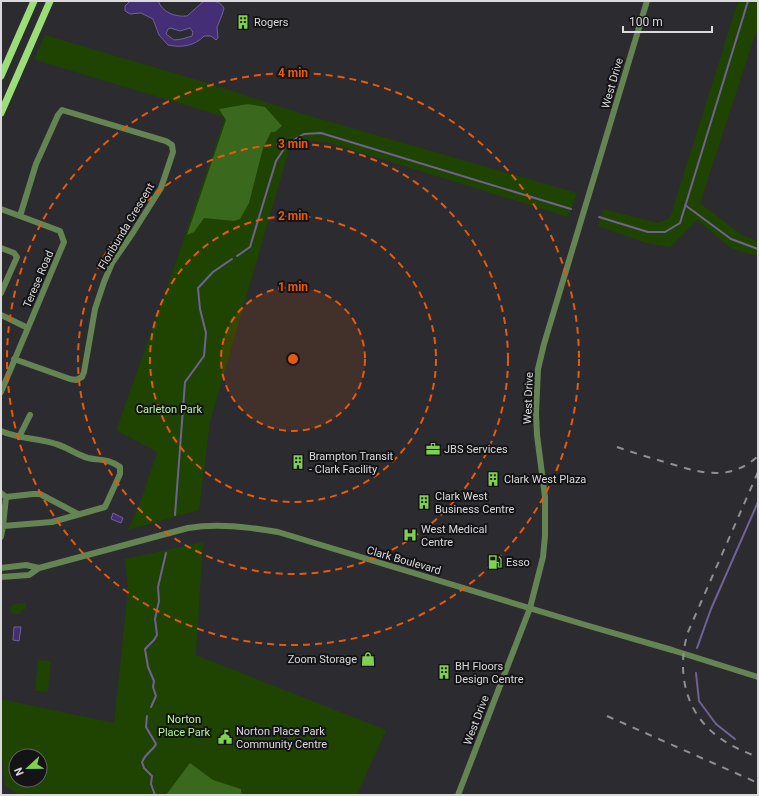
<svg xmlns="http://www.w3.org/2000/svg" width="759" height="796" font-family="Roboto,sans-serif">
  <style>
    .green { fill: #1f4402; fill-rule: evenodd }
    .forest { fill: #3a681d }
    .water { fill: #442f76; stroke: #716295; fill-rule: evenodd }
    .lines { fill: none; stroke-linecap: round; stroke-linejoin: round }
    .stream { stroke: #716295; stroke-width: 2 }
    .minor { stroke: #648454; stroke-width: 6 }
    .major { stroke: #9bde77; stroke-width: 7 }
    .rail { stroke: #908f93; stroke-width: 2; stroke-dasharray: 7 7; stroke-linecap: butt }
    .ring { fill: none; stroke: #e8590c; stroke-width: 2; stroke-dasharray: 7 5 }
    .labels { text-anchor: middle; stroke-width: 4; stroke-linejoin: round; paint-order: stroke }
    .poi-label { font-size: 11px; fill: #dadadd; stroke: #141416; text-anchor: start }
    .street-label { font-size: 11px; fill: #dadadd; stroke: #141416 }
    .park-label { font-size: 11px; fill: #b5f792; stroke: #141416 }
    .centre { fill: #e8590c; stroke: #141416; stroke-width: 2 }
    .ring-label { font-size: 12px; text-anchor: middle; font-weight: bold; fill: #e8590c; stroke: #141416; stroke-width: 4; stroke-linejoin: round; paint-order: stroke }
  </style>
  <rect width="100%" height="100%" fill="#2c2b2f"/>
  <path class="green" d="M738,1H758V26L700,203L742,235L758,241V256L732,249L697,220L670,247L646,243L598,226L603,209L658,223L670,218Z
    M45,35L204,82L300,113L577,193L568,217L327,142L301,141L289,150L210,422L199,510L128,530L142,497L157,452L116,430L166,291L225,117L39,61L34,59Z
    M203,542L196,655L386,730L357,795H20L5,786L1,748V699L114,723L128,590L125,559ZM16,756H40V780H16Z
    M18,603H26V609H22L20,614H13L10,610L12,605Z
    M38,660L51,661L48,692L35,691Z"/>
  <path class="forest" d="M248,104L265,107L282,126L275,132H271L263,148L249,203L240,219L234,221L204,218L194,232L187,235L226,120L219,109Z
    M190,763L213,780L241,789V795H166Z"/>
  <path class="water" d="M130,1H158C163,13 175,17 187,16L204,1C212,1 219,0 224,8L222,15L217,27L218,38L216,40L211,36H204C195,46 181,48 168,45L159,35L153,19L141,13L130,14L125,11V6ZM171,28L180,31L190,28L193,32L192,36L182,39L174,40L166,34L168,29Z
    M113,513L123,518L121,523L111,519Z
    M14,627H21L19,641L13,640Z"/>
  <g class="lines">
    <path class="stream" d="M685,205L731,239L758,249
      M599,217L648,232H665L680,223L748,1
      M237,256L250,247L276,161L288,143L304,134L321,133L571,209
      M175,515L185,382L204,356L206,333L200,309L198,288L213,272L232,259
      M697,648L711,609L758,502
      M696,673L699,701L716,724L735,739
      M151,707L156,696L153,687L154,681L148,667L145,649L154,640L157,635L155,619L159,601L158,587L166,553
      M147,716L146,727L156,744C153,751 146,752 142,762L144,768L152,776L151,784L155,795"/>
    <path class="minor" d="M1,209L60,231L64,242L1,392
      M1,248L14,253L17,257L1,293
      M1,315L28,328
      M14,359L70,379L76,380L82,377L84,372L95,309L104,282L112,263L132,234L161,188L173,152L172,145L166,141L62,110L58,115L36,164L20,216
      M1,431C18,439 38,438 56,444C67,447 77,455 88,458C101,461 108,458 120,467V474L105,507L52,522L3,526L6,497L1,493
      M19,437L30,415
      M6,497L33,494H40L78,514
      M1,537L3,526
      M1,568L26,565L39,568
      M1,577L29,575L39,568L188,528C218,523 248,527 278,532L589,626L672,650L758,677
      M458,795L530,608L543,557L545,536V497L537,435L536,413L538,369L544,344L647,1"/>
    <path class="major" d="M1,76L34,1
      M1,113L50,1"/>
    <path class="rail" d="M617,447C634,453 651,458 668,463C701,473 730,482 758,456
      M758,472L688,632C676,671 685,714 720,738C732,747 745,752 758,757
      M607,716L758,783"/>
  </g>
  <circle cx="293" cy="359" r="72" fill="#e8590c" fill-opacity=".12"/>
  <g class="ring">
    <circle cx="293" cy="359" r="72"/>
    <circle cx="293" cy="359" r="143"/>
    <circle cx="293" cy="359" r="215"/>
    <circle cx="293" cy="359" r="286"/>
  </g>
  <defs>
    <symbol id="building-bare" viewBox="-9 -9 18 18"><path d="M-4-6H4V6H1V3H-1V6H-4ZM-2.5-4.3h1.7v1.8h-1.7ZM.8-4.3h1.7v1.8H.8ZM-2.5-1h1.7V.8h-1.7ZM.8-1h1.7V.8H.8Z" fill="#80d051" stroke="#141416" stroke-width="2.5" paint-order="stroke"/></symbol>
    <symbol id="office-bare" viewBox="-9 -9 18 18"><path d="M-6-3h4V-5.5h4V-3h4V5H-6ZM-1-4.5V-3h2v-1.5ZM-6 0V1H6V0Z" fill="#80d051" stroke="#141416" stroke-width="2.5" paint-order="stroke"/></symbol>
    <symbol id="hospital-bare" viewBox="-9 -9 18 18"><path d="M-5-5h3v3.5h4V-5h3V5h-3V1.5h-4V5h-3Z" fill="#80d051" stroke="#141416" stroke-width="2.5" paint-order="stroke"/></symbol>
    <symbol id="fuel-bare" viewBox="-9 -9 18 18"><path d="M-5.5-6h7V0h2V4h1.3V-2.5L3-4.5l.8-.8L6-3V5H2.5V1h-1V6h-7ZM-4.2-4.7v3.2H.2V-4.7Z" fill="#80d051" stroke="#141416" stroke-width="2.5" paint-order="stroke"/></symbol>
    <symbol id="shop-bare" viewBox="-9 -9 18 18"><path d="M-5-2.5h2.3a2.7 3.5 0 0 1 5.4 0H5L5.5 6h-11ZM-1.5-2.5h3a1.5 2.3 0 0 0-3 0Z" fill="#80d051" stroke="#141416" stroke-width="2.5" paint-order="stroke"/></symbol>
    <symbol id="civic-bare" viewBox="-9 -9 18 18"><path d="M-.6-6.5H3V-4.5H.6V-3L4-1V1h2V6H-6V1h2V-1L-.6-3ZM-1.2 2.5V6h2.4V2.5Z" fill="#80d051" stroke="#141416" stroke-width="2.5" paint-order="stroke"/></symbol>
  </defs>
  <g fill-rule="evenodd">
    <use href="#building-bare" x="233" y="12" width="20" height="20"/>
    <use href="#office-bare" x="423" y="439" width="20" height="20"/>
    <use href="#building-bare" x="288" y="452" width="20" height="20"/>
    <use href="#building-bare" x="483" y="469" width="20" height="20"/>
    <use href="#building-bare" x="414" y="492" width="20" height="20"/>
    <use href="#hospital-bare" x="400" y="525" width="20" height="20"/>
    <use href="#fuel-bare" x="485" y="552" width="20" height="20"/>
    <use href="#shop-bare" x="358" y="649" width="20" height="20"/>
    <use href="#building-bare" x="434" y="662" width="20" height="20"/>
    <use href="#civic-bare" x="215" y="727" width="20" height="20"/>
  </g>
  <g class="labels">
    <g class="poi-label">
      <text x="254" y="26">Rogers</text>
      <text x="444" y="453">JBS Services</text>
      <text x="309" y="460">Brampton Transit<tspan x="309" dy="13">- Clark Facility</tspan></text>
      <text x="504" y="483">Clark West Plaza</text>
      <text x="435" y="500">Clark West<tspan x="435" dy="13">Business Centre</tspan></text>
      <text x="421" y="533">West Medical<tspan x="421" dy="13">Centre</tspan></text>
      <text x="506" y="566">Esso</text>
      <text x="357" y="663" text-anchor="end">Zoom Storage</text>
      <text x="455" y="670">BH Floors<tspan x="455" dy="13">Design Centre</tspan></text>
      <text x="236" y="735">Norton Place Park<tspan x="236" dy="13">Community Centre</tspan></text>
    </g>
    <g class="street-label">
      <text transform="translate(612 83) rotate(-74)" y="4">West Drive</text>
      <text transform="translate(126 226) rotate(-59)" y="4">Floribunda Crescent</text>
      <text transform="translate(38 279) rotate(-67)" y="4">Terese Road</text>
      <text transform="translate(528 398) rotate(-88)" y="4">West Drive</text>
      <text transform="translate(404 560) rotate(16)" y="4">Clark Boulevard</text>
      <text transform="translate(476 720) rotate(-69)" y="4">West Drive</text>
    </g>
    <g class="park-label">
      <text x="169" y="413">Carleton Park</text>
      <text x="184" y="723">Norton<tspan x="184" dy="13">Place Park</tspan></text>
    </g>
  </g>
  <circle cx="293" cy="359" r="6" class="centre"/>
  <g class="ring-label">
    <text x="293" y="77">4 min</text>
    <text x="293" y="148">3 min</text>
    <text x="293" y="220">2 min</text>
    <text x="293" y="291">1 min</text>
  </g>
  <rect width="759" height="796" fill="none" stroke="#dadadd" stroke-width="4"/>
  <g transform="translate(28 768) rotate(248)"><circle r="19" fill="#141416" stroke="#636366"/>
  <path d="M0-3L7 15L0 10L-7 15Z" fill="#80d051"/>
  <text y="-6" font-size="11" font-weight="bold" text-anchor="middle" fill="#dadadd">N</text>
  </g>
  <path d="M623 26v6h89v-6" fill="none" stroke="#dadadd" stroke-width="2"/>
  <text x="629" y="26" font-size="12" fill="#dadadd" stroke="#141416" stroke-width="3" paint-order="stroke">100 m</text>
</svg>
